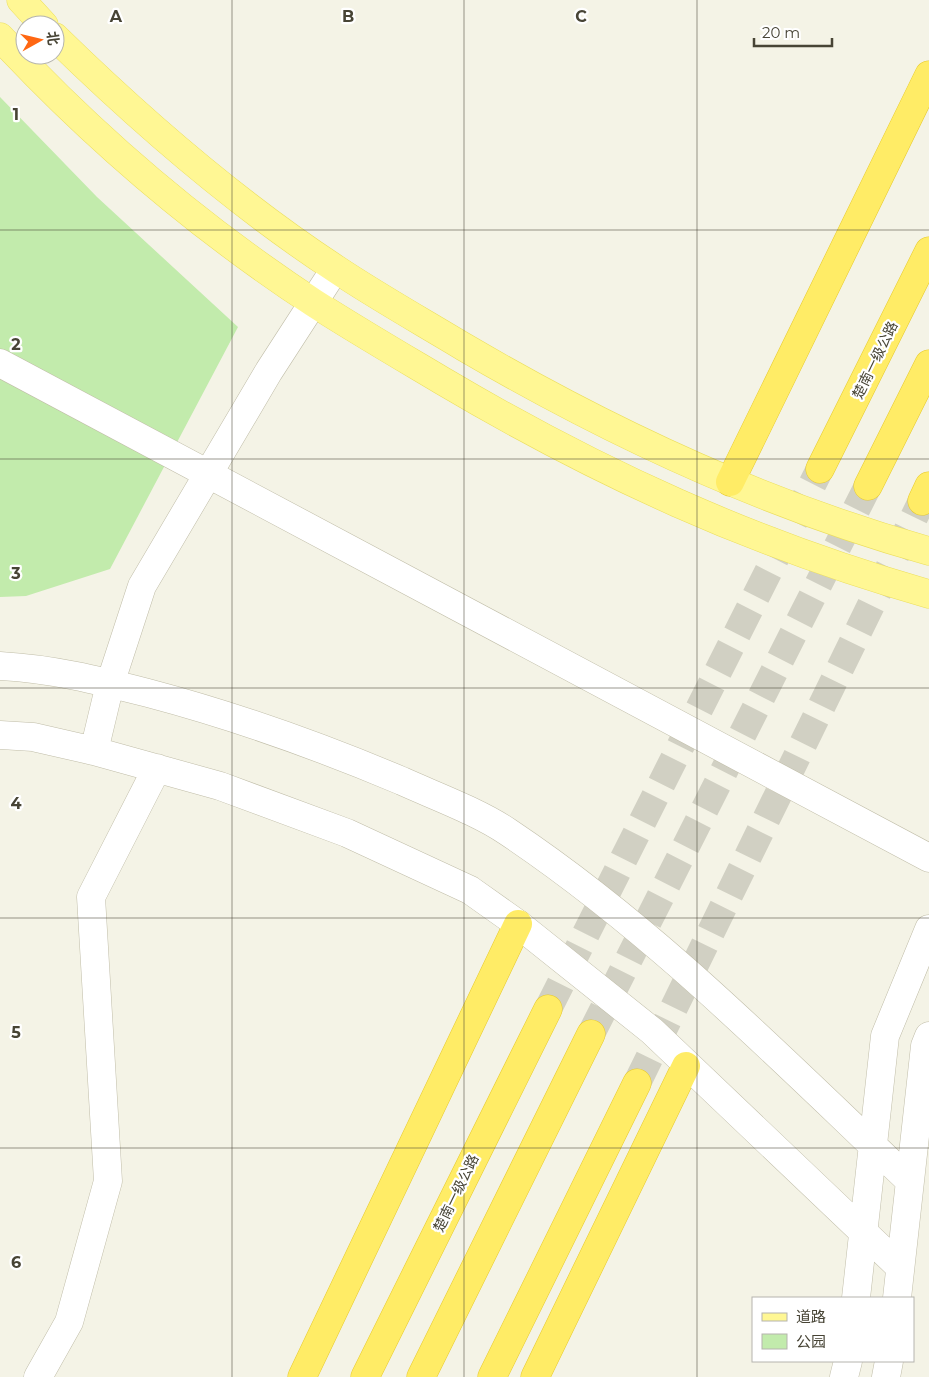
<svg xmlns="http://www.w3.org/2000/svg" width="929" height="1377" font-family="Montserrat,'Noto Sans SC',sans-serif">
  <style>
    .green { fill: #c2ebac }
    .lines { fill: none; stroke-linecap: round; stroke-linejoin: round }
    .highway-tunnel { stroke: #d1d0c3; stroke-width: 28; stroke-dasharray: 28 14; stroke-linecap: butt }
    .minor-casing { stroke: #c0bda8; stroke-width: 29 }
    .major-casing { stroke: #ebde5d; stroke-width: 29 }
    .highway-casing { stroke: #e7c92d; stroke-width: 29 }
    .minor { stroke: #fff; stroke-width: 28 }
    .major { stroke: #fff794; stroke-width: 28 }
    .highway { stroke: #ffec66; stroke-width: 28 }
    .grid { fill: none; stroke: #474435; stroke-width: 1; stroke-opacity: 0.55 }
    .labels { text-anchor: middle; stroke-width: 4.5; stroke-linejoin: round; paint-order: stroke }
    .street-label { font-size: 14px; fill: #474435; stroke: #fff }
    .grid-label { font-size: 16px; text-anchor: middle; font-weight: bold; fill: #474435; stroke: #fff; stroke-width: 4.5; stroke-linejoin: round; paint-order: stroke }
  </style>
  <rect width="100%" height="100%" fill="#f4f3e6"/>
  <path class="green" d="M0,97L97,197L238,327L110,569L26,596L0,597Z"/>
  <g class="lines">
    <path class="highway-tunnel" d="M548,1009L820,469
      M591,1034L868,486
      M637,1083L922,501"/>
    <defs>
      <path id="minor" d="M0,363L929,858
        M0,666C53,669 97,680 148,693C235,716 319,746 402,781C435,796 479,812 508,832C656,931 781,1059 910,1181
        M0,735L33,737L94,751L220,786L347,833L470,890L518,924L652,1031L900,1267
        M94,751L110,684L142,586L269,371L335,269
        M856,1298L885,1036L929,929
        M897,1298L925,1046L929,1036
        M38,1377L69,1322L108,1181L91,897L157,768
        M844,1377L848,1361
        M886,1377L889,1361"/>
      <path id="major" d="M21,0L44,25
        M0,37C93,137 200,228 314,303C356,330 399,355 441,380C598,473 753,544 929,594
        M55,37C142,122 234,202 336,269C378,297 421,321 464,347C611,433 764,505 929,551"/>
      <path id="highway" d="M820,469L929,251
        M730,482L929,75
        M868,486L929,364
        M922,501L929,486
        M302,1377L518,924
        M365,1377L548,1009
        M421,1377L591,1034
        M492,1377L637,1083
        M535,1377L686,1066"/>
    </defs>
    <use href="#minor" class="minor-casing"/>
    <use href="#major" class="major-casing"/>
    <use href="#highway" class="highway-casing"/>
    <use href="#minor" class="minor"/>
    <use href="#major" class="major"/>
    <use href="#highway" class="highway"/>
  </g>
  <path class="grid" d="M232,0V1377M464,0V1377M697,0V1377M0,230H929M0,459H929M0,688H929M0,918H929M0,1148H929"/>
  <g class="labels">
    <g class="street-label">
      <text transform="translate(875 360) rotate(-64)" y="5">楚南一级公路</text>
      <text transform="translate(456 1193) rotate(-64)" y="5">楚南一级公路</text>
    </g>
  </g>
  <g class="grid-label">
    <text x="116" y="22">A</text>
    <text x="348" y="22">B</text>
    <text x="581" y="22">C</text>
    <text x="16" y="120">1</text>
    <text x="16" y="350">2</text>
    <text x="16" y="579">3</text>
    <text x="16" y="809">4</text>
    <text x="16" y="1038">5</text>
    <text x="16" y="1268">6</text>
  </g>
  <rect x="752" y="1297" width="162" height="65" fill="#ffffff" stroke="#b5b4ae"/>
  <rect x="762" y="1313" width="25" height="8" fill="#fff794" stroke="#b5b4ae"/>
  <text x="796" y="1322" font-size="15" fill="#474435">道路</text>
  <rect x="762" y="1334" width="25" height="15" fill="#c2ebac" stroke="#b5b4ae"/>
  <text x="796" y="1347" font-size="15" fill="#474435">公园</text>
  <g transform="translate(40 40) rotate(82)"><circle r="24" fill="#ffffff" stroke="#b5b4ae"/>
  <path d="M0-4L9 19L0 12L-9 19Z" fill="#ff6712"/>
  <text y="-8" font-size="14" font-weight="bold" text-anchor="middle" fill="#474435">北</text>
  </g>
  <path d="M754 38v8h78v-8" fill="none" stroke="#474435" stroke-width="2.5"/>
  <text x="762" y="38" font-size="15" fill="#474435" stroke="#ffffff" stroke-width="4" paint-order="stroke">20 m</text>
</svg>
